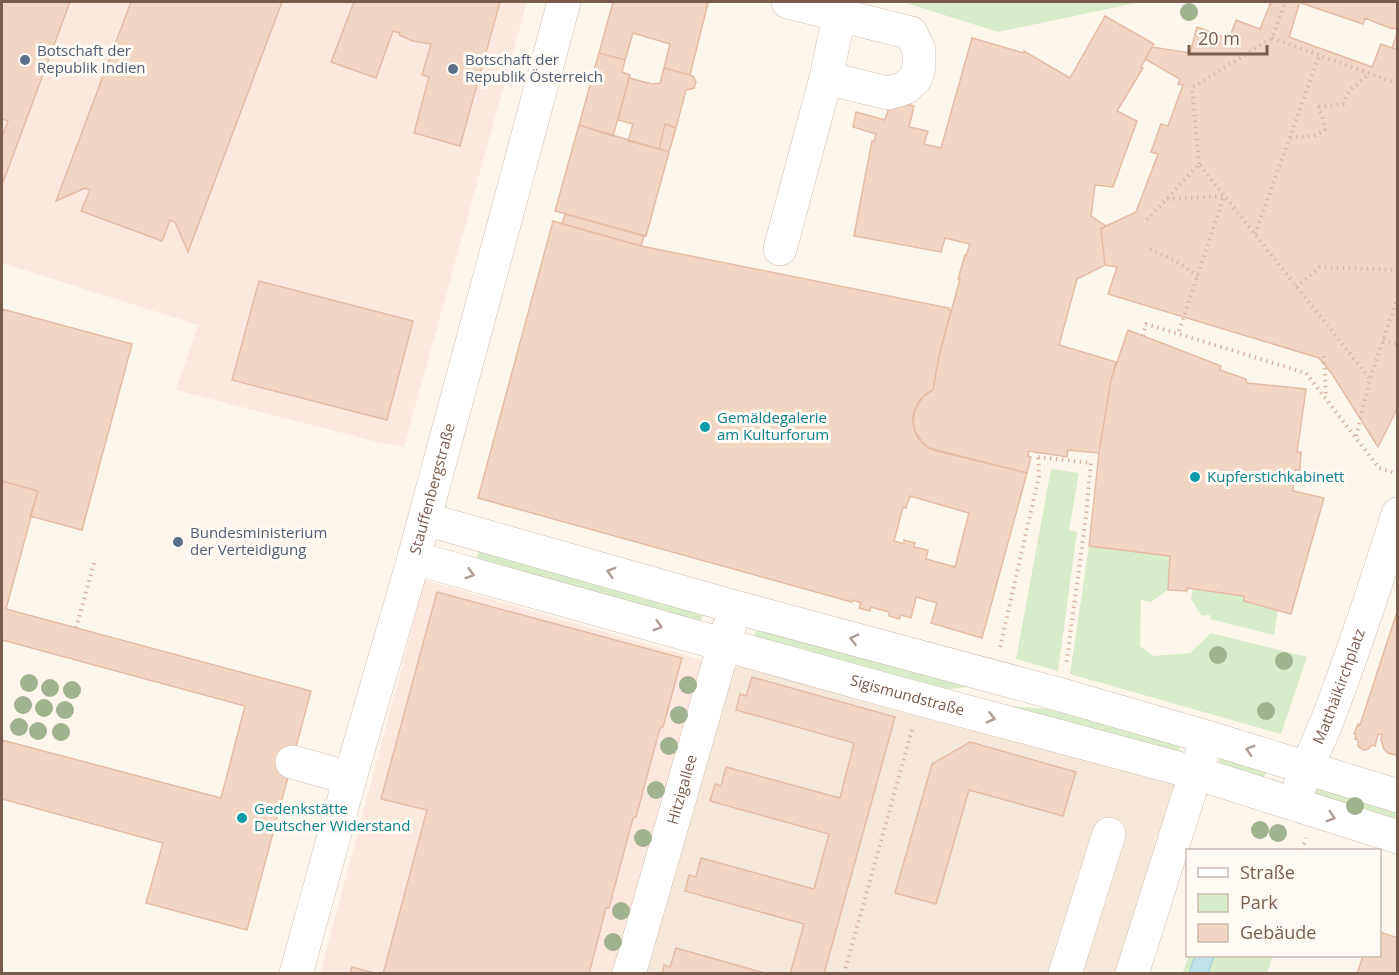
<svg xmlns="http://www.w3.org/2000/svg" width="1399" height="975" font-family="'Open Sans',sans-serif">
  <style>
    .residential { fill: #f5e8da }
    .commercial { fill: #fde8e0 }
    .green { fill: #d8ecc9 }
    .water { fill: #bfe3e8; stroke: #a5d3da; stroke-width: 1.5 }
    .building { fill: #f3d5c3; stroke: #e6bba3; stroke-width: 1.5; fill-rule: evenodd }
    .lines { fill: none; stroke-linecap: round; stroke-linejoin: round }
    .minor-casing { stroke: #d1beb0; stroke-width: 34 }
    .path { stroke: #d9b8a5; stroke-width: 4; stroke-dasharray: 1.5 4.5; stroke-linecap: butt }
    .minor { stroke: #fff; stroke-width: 33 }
    .tree { fill: #a0b28e }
    .oneway { stroke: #af9d94 }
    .service-dot { fill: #5c6f8a; stroke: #fffaf3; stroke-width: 2 }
    .culture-dot { fill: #0f9aa8; stroke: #fffaf3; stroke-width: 2 }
    .labels { text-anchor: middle; stroke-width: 6; stroke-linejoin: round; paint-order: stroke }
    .service-label { font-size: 15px; fill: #4e5e75; stroke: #fffaf3; text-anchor: start }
    .culture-label { font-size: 15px; fill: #0d838f; stroke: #fffaf3; text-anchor: start }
    .street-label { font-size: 15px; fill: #7a5c4d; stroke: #fffaf3 }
  </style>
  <rect width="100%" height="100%" fill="#fdf6ec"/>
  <path class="residential" d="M748,662L1182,784L1122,973L646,974L729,671Z"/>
  <path class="commercial" d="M2,2H527L404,447L381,443L176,390L198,325L2,263Z
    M425,580L705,661L614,973L320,974Z"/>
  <path class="green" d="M903,2H1137L1136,3L998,32Z
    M1051,469L1079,473L1069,530L1077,532L1058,671L1016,659Z
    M1089,546L1170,556L1168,590L1151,602L1141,600L1140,646L1153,656L1190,653L1211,633L1307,657L1281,734L1070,674Z
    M479,548L704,612L699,626L476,563Z
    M1193,588L1244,596V601L1278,610L1274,635L1210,619V615H1206L1202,616L1191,599Z
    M757,628L968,687L943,690L752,642Z
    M1013,706L1047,709L1180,746L1177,759L988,707Z
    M1220,757L1268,767L1263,781L1218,765Z
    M1311,786L1397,808V824L1313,796Z
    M1189,956H1273L1267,973L1182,974Z"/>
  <path class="water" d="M1195,956H1214L1208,973H1189Z"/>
  <path class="building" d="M2,2H70L2,185V137L8,121L2,119Z
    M131,2H282L188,252L175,222L170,220L162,241L81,211L90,190L85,188L56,201Z
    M354,2H500L460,146L414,133L429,77L422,75L431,44L413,41L399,35L400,33L393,31L376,78L331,62Z
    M613,2H701L708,3L690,75L664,68L670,44L633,33L625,60L599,53Z
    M1271,2H1300L1289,37L1372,67L1381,44L1398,50V407L1378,447L1332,374L1319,358L1108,294L1117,267L1105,265L1101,229L1106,226L1136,212L1158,154L1151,152L1161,124L1168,126L1183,85L1178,84L1180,79L1145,59L1152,47L1190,53L1197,27L1229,39L1236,20L1260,29Z
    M1298,2H1398V29L1392,28V29L1365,18L1363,24Z
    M1105,16L1154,44L1141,67L1143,68L1117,111L1137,121L1113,187L1095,185L1091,216L1106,226L1101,229L1105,265L1077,279L1059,345L1116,362L1111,380L1099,453L1068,450L1067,457L1029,451L1028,456L1031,457L1027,473L929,448L918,438L915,431L913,423V415L919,401L927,393L933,390L939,356L960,279H958L965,255L966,256L970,244L945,238L941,252L854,236L872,141H874L876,134L853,127L856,112L885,120L891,100L914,106L909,127L928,131L924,144L941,148L972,38L1024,53V51L1070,78Z
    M1398,31V50L1392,48Z
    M599,53L625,60L622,72L630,75L613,136L579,125Z
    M664,68L690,75L693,76L696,82L694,88L686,90L676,128L665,124L659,149L628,141L633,124L618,120L629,78L652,84L660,83Z
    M665,124L676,128L669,152L659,149Z
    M579,125L669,152L646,236L555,211Z
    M565,214L644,236L641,246L562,224Z
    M553,221L641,246L949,308V310H951L939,356L933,390L923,397L915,409L913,423L915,431L923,444L929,448L937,451L1027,473L982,638L931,623L937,603L916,597L911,618L901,615L899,619L889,616V612L871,607L870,611L859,608L861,603L853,600L852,602L478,498ZM910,496L969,513L955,567L926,559L928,550L914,547L915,543L904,540V544L894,541L903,507L906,508Z
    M259,281L413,321L387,420L232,380Z
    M2,309L132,344L82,530L30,516L38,491L2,481Z
    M1128,330L1221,366L1220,370L1246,379L1247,383L1306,389L1297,452H1301L1300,470H1295L1293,491L1324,498L1291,614L1244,601V596L1187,588V591L1168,590L1170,556L1089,546L1099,453L1111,380Z
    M2,481L38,491L6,609L311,691L247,930L146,903L163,843L2,799V740L221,798L245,706L2,640Z
    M437,592L682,658L663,727L660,728L636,817L633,818L609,908H606L589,974H383L427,810L381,799Z
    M1398,609V755H1395L1388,753L1384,749L1381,740L1382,735L1378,734L1375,746L1372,745L1368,749L1363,750L1358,746V740L1355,739L1356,735L1354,734L1358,724L1360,725Z
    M752,677L895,717L824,974H790L804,924L685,891L689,875L696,877L701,858L814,889L829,834L710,801L715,784L721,786L726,767L840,798L854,743L736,710L740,694L746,696Z
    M970,742L1076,772L1063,816L969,790L936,904L895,893L932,764Z
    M1380,932L1398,938V974H1357L1363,956H1380Z
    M676,948L768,974H662L664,965L670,967Z
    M352,967L378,974H350Z"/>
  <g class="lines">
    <defs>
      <g id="minor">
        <path d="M788,2L911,33L919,50V66L916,78L905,88L888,93L826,78L839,16"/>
        <path d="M780,249L826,78"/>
        <path d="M425,519L735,607L1058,694L1207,737L1398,796"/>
        <path id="s1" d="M414,558L890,691L1196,773L1398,837"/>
        <path d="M292,762L350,778"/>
        <path id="s2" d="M1299,789C1307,763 1321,739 1330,713C1355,648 1377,581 1398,514"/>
        <path id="s3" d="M296,974L350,778L412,565L564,2"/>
        <path id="s4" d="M629,974L730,624"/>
        <path d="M1065,974L1109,834"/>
        <path d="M1132,974L1202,753"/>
      </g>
    </defs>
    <use href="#minor" class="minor-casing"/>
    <path class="path" d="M1272,38L1398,84
      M1290,138L1315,135L1325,130L1324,122L1319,107L1343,104L1349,91L1369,74
      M1199,164L1192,88L1272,38L1285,2
      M1167,199L1224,196L1178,334
      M1147,220L1199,164L1370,379
      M1255,234L1319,56
      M1150,249L1176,261L1198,276
      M1296,287L1320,267L1398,270
      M1143,336L1146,324L1306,373L1379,468L1398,474
      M1383,340L1398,344
      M1324,356L1326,397
      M1356,436L1370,379L1398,296
      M1038,457L1091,463L1086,516L1066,666
      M76,628L95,560
      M1000,647L1039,476L1038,453
      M1302,850L1306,838
      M844,974L913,726"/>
    <use href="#minor" class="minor"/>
  </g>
  <g class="tree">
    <circle cx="1189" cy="12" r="9"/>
    <circle cx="1218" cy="655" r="9"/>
    <circle cx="1284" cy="661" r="9"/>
    <circle cx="29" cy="683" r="9"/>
    <circle cx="688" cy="685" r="9"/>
    <circle cx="50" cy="688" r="9"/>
    <circle cx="72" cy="690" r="9"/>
    <circle cx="23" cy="705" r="9"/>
    <circle cx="44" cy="708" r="9"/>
    <circle cx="65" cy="710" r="9"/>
    <circle cx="1266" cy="711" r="9"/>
    <circle cx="679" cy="715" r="9"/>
    <circle cx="19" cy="727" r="9"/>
    <circle cx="38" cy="731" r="9"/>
    <circle cx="61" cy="732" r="9"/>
    <circle cx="669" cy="746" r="9"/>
    <circle cx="656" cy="790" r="9"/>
    <circle cx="1355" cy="806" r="9"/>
    <circle cx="1260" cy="830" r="9"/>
    <circle cx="1278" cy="833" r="9"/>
    <circle cx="643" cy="838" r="9"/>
    <circle cx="621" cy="911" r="9"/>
    <circle cx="613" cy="942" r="9"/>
  </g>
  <defs><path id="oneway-chevron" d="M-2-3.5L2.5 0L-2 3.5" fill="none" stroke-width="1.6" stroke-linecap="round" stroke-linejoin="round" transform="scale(1.5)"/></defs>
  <g class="oneway">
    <use href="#oneway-chevron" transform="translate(611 572) rotate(-164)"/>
    <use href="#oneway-chevron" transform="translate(470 574) rotate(16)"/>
    <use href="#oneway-chevron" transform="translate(658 626) rotate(16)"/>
    <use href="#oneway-chevron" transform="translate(854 639) rotate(-165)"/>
    <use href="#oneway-chevron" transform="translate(991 718) rotate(15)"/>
    <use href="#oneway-chevron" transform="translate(1250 750) rotate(-163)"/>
    <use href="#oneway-chevron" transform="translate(1331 817) rotate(17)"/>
  </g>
  <g class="service-dot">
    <circle cx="25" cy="60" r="6"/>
    <circle cx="453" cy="69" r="6"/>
    <circle cx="178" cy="542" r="6"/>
  </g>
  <g class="culture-dot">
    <circle cx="705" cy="427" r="6"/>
    <circle cx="1195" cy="477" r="6"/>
    <circle cx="242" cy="818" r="6"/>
  </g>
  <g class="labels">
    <g class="service-label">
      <text x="37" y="56">Botschaft der<tspan x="37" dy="17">Republik Indien</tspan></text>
      <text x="465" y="65">Botschaft der<tspan x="465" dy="17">Republik Österreich</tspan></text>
      <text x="190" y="538">Bundesministerium<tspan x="190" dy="17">der Verteidigung</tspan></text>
    </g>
    <g class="culture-label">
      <text x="717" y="423">Gemäldegalerie<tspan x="717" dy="17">am Kulturforum</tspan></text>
      <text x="1207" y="482">Kupferstichkabinett</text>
      <text x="254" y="814">Gedenkstätte<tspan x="254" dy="17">Deutscher Widerstand</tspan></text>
    </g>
    <g class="street-label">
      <text dy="5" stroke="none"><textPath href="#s3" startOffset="504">Stauffenbergstraße</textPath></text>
      <text dy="5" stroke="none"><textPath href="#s2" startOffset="110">Matthäikirchplatz</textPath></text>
      <text dy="5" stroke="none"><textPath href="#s1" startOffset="512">Sigismundstraße</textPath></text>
      <text dy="5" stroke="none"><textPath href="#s4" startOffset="192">Hitzigallee</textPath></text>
    </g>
  </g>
  <rect width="1399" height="975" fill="none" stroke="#7a5c4d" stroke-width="6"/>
  <rect x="1186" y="849" width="195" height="108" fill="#fffaf3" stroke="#cabbb1" stroke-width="1.5"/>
  <rect x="1198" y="868" width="30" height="9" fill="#ffffff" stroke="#cabbb1" stroke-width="1.5"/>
  <text x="1240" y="879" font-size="18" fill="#7a5c4d">Straße</text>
  <rect x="1198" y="894" width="30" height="18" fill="#d8ecc9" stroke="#cabbb1" stroke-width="1.5"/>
  <text x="1240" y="909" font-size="18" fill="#7a5c4d">Park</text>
  <rect x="1198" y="924" width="30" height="18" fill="#f3d5c3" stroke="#cabbb1" stroke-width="1.5"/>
  <text x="1240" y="939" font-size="18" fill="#7a5c4d">Gebäude</text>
  <path d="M1189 45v9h78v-9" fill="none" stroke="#7a5c4d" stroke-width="3"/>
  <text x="1198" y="45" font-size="18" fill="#7a5c4d" stroke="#fffaf3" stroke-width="4.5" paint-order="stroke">20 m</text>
</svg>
